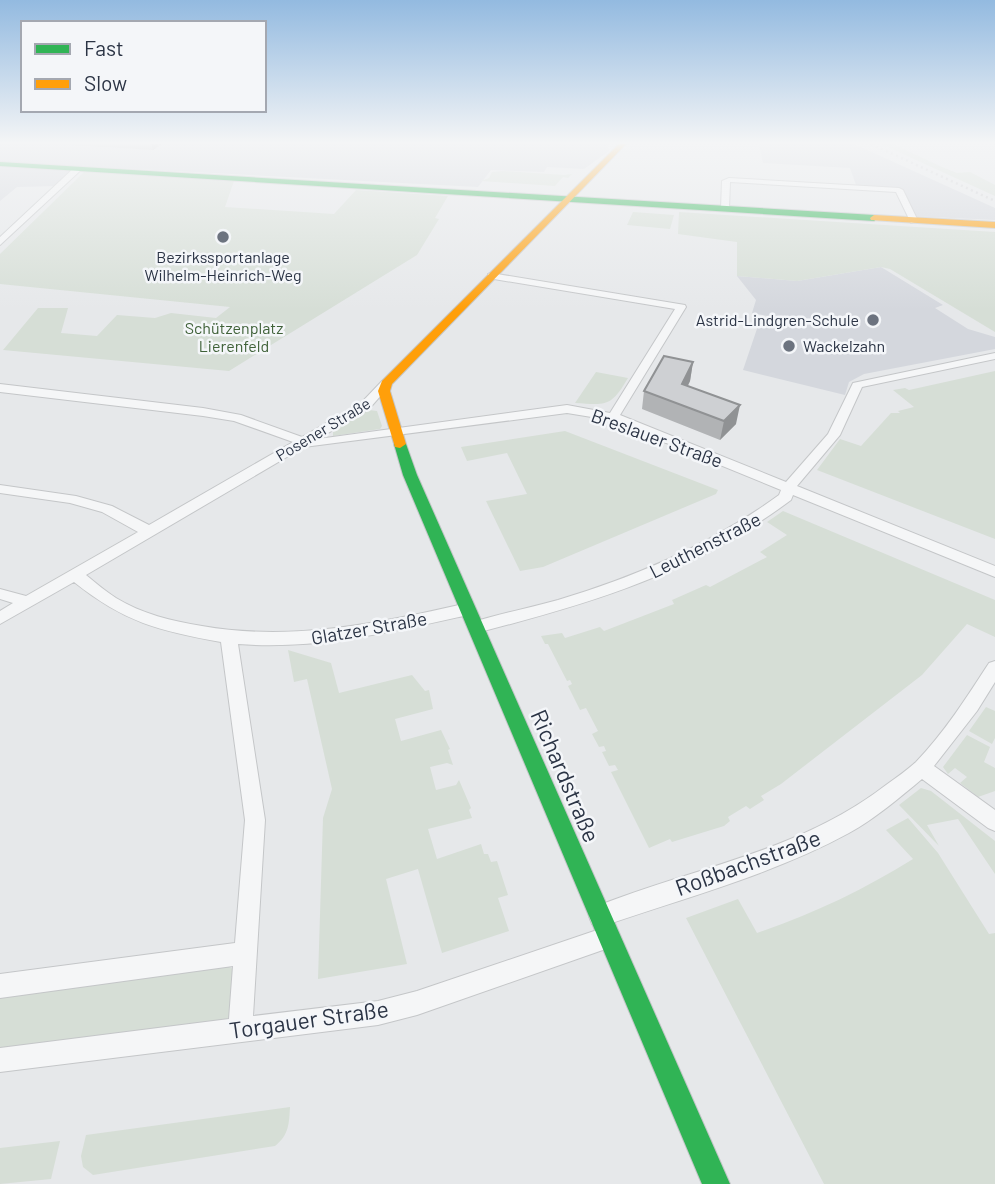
<svg xmlns="http://www.w3.org/2000/svg" width="995" height="1184" font-family="Barlow,sans-serif">
  <style>
    .built { fill: #d4d7dd }
    .green { fill: #d6ded6 }
    .lines { fill: none; stroke-linecap: round; stroke-linejoin: round }
    .street-casing { stroke: #c4c6c8; stroke-width: 2 }
    .fast-casing { stroke: #c4c6c8; stroke-width: 2 }
    .slow-casing { stroke: #c4c6c8; stroke-width: 2 }
    .street { fill: #f5f6f7; fill-rule: evenodd }
    .fast { fill: #30b455; fill-rule: evenodd }
    .slow { fill: #ff9f0a; fill-rule: evenodd }
    .rail { stroke: #cecfd2; stroke-width: 2.5; stroke-dasharray: 2 3.5; stroke-linecap: butt }
    .wall { fill: #b1b3b5 }
    .shaded-wall { fill: #909294 }
    .building { fill: #ced0d3; stroke: #909294; stroke-width: 2 }
    .poi-dot { fill: #6c737f; stroke: #f4f6f9; stroke-width: 2.5 }
    .labels { text-anchor: middle; stroke-width: 5; stroke-linejoin: round; paint-order: stroke }
    .far-poi-label { font-size: 16px; fill: #2b3445; stroke: #f4f6f9 }
    .far-park-label { font-size: 16px; fill: #3f6138; stroke: #f4f6f9 }
    .far-street-label { font-size: 16px; fill: #2b3445; stroke: #f4f6f9 }
    .street-label { font-size: 19px; fill: #2b3445; stroke: #f4f6f9 }
    .near-street-label { font-size: 23px; fill: #2b3445; stroke: #f4f6f9 }
  </style>
  <rect width="100%" height="100%" fill="#e6e8ea"/>
  <path class="built" d="M0,144H608L609,151L584,169L547,167L544,172L491,170L478,187L78,166L57,186L17,187L0,201Z
    M759,144H854L995,208V220L910,216L898,188L856,185L850,168L763,163Z
    M881,267L943,305L935,308L968,329L995,337V349L864,374L849,382L845,395L743,370L761,317L793,321L752,313L756,300L737,276L797,281Z"/>
  <path class="green" d="M881,144H893L942,167L957,173L970,172L995,185V196Z
    M503,171L564,175L572,174L568,178L563,177L555,186L481,181L489,178L492,172Z
    M84,172L234,181L225,207L334,214L356,190L448,196L435,218L439,219L417,255L229,371L3,350L38,308H68L61,333L97,336L117,315L155,318L171,313L216,318L230,307L0,284V254Z
    M633,212L674,215L670,229L627,225Z
    M679,212L995,232V332L890,269L881,267L797,281L737,276V242L678,234Z
    M995,371V539L817,470L840,439L861,446L891,413H900L898,411L914,407L893,390L905,388L909,390Z
    M596,372L628,378C611,407 607,405 575,403Z
    M369,410L377,411L382,426L380,429L333,436V431Z
    M565,431L718,490L716,494L543,567L520,571L486,501L527,494L507,453L467,461L461,447Z
    M783,511L995,600V637L967,624L922,675L781,784L761,796L764,800L750,809L746,806L728,817L730,821L724,826L672,842L670,839L649,848L611,772L618,770L615,765L609,766L602,752L606,751L604,746L599,747L592,734L598,731L586,708L580,710L568,686L572,684L570,680L567,681L548,644H545L541,636L562,633L565,638L600,627L604,631L674,604L672,600L706,585L710,587L767,557L760,552L787,535L767,522Z
    M288,650L331,663L339,693L412,675L425,691L429,690L433,709L395,719L401,741L441,730L450,749L448,750L453,765L447,763L430,767L436,790L456,785L459,780L471,808L469,810L472,818L428,829L437,859L481,844L484,854H488L491,862L497,861L508,895L498,898L509,931L442,953L418,869L386,879L407,964L318,979L323,818L332,789L307,679L294,682Z
    M986,707L995,711V738L992,744L969,731Z
    M967,735L990,747L984,762L995,768V791L978,797L960,783L967,777L955,768L948,774L943,767Z
    M921,788L931,791L995,841V874L958,819L927,825L939,846L899,805Z
    M908,818L938,853L989,934L995,933V1184H824L686,918L738,899L757,933C813,914 863,890 913,859L886,830Z
    M228,966L233,969L231,1014L226,1021L0,1050V993Z
    M290,1107C289,1124 289,1135 275,1146L93,1175L83,1167L81,1156L86,1135Z
    M60,1141L51,1179L0,1184V1148Z"/>
  <g class="lines">
    <defs>
      <path id="street" d="M75,167L82,169L0,245V237Z
        M729,178L899,188L903,190L918,221L911,223L896,192L730,182L729,209L725,211L721,209L722,181Z
        M491,273L685,305L686,307L620,415L786,482L828,434L853,383L995,353V359L862,387L840,435L797,486L995,566V577L793,495L791,500C693,573 593,603 476,633L470,631L468,627L470,623C499,614 529,608 558,600C638,576 712,544 779,495L781,490L610,420L567,413L304,447L86,575C96,583 105,591 116,598C142,614 172,621 202,626C293,642 379,623 468,603L476,609L468,615C392,632 317,650 238,644L265,820L253,1016L378,1001L417,991L609,926L617,929L620,937L617,945L417,1015L378,1025L0,1072V1048L229,1019L233,966L0,998V974L235,943L245,820L221,642C159,631 124,622 74,582L0,624V611L13,603L0,599V589L26,596L138,532L102,512L70,503L0,493V485L76,496L112,506L149,525L293,442L234,421L203,416L0,392V384L203,408L241,415L302,437L361,403L382,381H390V385L369,409L318,439L567,405L610,413L675,309L488,278V274Z
        M995,661V682L977,711L934,766L995,810V831L988,828L922,779C899,798 876,818 849,833C772,875 683,898 600,927L592,924L589,916L592,908C691,868 800,852 886,785C896,778 907,770 916,762C944,733 967,697 989,663Z"/>
      <path id="fast" d="M0,162L874,215L878,218L874,221L0,166Z
        M400,440L406,444L417,475L730,1184H702L403,475L394,444Z"/>
      <path id="slow" d="M619,144H626L392,384L390,391L406,444L400,448L395,447L378,391L382,381Z
        M874,215L995,222V228L871,220L870,218Z"/>
    </defs>
    <use href="#street" class="street-casing"/>
    <use href="#fast" class="fast-casing"/>
    <use href="#slow" class="slow-casing"/>
    <use href="#street" class="street"/>
    <use href="#fast" class="fast"/>
    <use href="#slow" class="slow"/>
    <path class="rail" d="M871,144L995,201"/>
  </g>
  <path class="wall" d="M57,144H162L153,150Z
    M693,362L690,381L688,386L736,424L720,440L642,409L644,391Z"/>
  <path class="shaded-wall" d="M151,144H162L153,150Z
    M693,362L690,381L679,402L682,384Z
    M740,405L736,424L720,440L724,421Z"/>
  <path class="building" d="M664,356L693,362L682,384L740,405L724,421L644,391Z"/>
  <linearGradient id="sky" x2="0" y2="1"><stop stop-color="#93bae0"/><stop offset="0.46" stop-color="#f4f5f6"/><stop offset="1" stop-color="#f4f5f6" stop-opacity="0"/></linearGradient>
  <rect width="995" height="310" fill="url(#sky)"/>
  <g class="poi-dot">
    <circle cx="223" cy="237" r="7"/>
    <circle cx="873" cy="320" r="7"/>
    <circle cx="789" cy="346" r="7"/>
  </g>
  <g class="labels">
    <g class="far-poi-label">
      <text x="223" y="263">Bezirkssportanlage<tspan x="223" dy="18">Wilhelm-Heinrich-Weg</tspan></text>
      <text x="859" y="326" text-anchor="end">Astrid-Lindgren-Schule</text>
      <text x="803" y="352" text-anchor="start">Wackelzahn</text>
    </g>
    <g class="far-park-label">
      <text x="234" y="334">Schützenplatz<tspan x="234" dy="18">Lierenfeld</tspan></text>
    </g>
    <g class="far-street-label">
      <text transform="translate(323 429) rotate(-31)" y="6">Posener Straße</text>
    </g>
    <g class="street-label">
      <text transform="translate(657 438) rotate(20)" y="7">Breslauer Straße</text>
      <text transform="translate(705 545) rotate(-27)" y="7">Leuthenstraße</text>
      <text transform="translate(369 628) rotate(-10)" y="7">Glatzer Straße</text>
    </g>
    <g class="near-street-label">
      <text transform="translate(565 776) rotate(67)" y="8">Richardstraße</text>
      <text transform="translate(748 863) rotate(-20)" y="8">Roßbachstraße</text>
      <text transform="translate(309 1020) rotate(-8)" y="8">Torgauer Straße</text>
    </g>
  </g>
  <rect x="21" y="21" width="245" height="91" fill="#f4f6f9" stroke="#a4a8b1" stroke-width="2"/>
  <rect x="35" y="44" width="35" height="10" fill="#30b455" stroke="#a4a8b1" stroke-width="2"/>
  <text x="84" y="56" font-size="21" fill="#2b3445">Fast</text>
  <rect x="35" y="79" width="35" height="10" fill="#ff9f0a" stroke="#a4a8b1" stroke-width="2"/>
  <text x="84" y="91" font-size="21" fill="#2b3445">Slow</text>
</svg>
